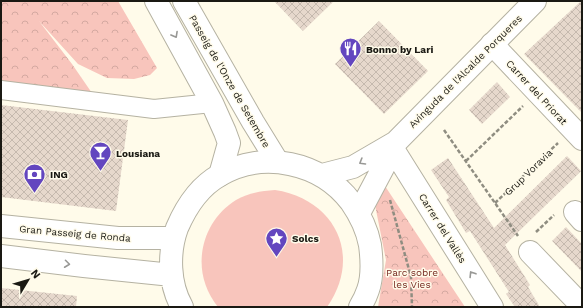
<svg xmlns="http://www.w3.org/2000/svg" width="583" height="308" font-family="'Work Sans',sans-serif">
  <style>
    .green { fill: #f8c5bc }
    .park { fill: url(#park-crowns) }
    .building { fill: url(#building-cross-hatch) }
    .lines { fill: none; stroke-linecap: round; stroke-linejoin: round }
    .pedestrian-casing { stroke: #b5b2a2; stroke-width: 20 }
    .minor-casing { stroke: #b5b2a2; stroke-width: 24 }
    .tertiary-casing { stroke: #b5b2a2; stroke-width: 24 }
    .primary-casing { stroke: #b5b2a2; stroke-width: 24 }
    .path { stroke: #8f8d81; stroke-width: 2.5; stroke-dasharray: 4 2; stroke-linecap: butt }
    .pedestrian { stroke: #fff; stroke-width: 18 }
    .minor { stroke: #fff; stroke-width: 22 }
    .tertiary { stroke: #fff; stroke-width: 22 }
    .primary { stroke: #fff; stroke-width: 22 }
    .oneway { stroke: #989895 }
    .labels { text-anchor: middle; stroke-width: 3; stroke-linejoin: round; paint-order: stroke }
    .poi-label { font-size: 10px; font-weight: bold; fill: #1a1913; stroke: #fffbea; text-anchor: start }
    .street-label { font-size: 10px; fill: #1a1913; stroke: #fffbea }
    .park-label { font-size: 10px; fill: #772a21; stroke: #fffbea }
  </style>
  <defs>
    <pattern id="park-crowns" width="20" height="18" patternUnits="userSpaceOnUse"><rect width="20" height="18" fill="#f8c5bc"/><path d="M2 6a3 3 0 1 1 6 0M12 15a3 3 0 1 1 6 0" fill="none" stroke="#d4a9a1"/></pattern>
    <pattern id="building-cross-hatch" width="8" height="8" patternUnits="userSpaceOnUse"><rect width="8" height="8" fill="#e6d8cc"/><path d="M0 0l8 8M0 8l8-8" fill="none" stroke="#c5b9ae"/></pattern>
  </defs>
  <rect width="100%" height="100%" fill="#fffbea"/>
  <path class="green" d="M275,190C335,199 363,256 327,307H218C190,273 199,223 236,200C248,193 261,191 275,190Z"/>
  <path class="park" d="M1,1H118L157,68L150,75L134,79L107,78L78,64L39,21L72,64L94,96L1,83Z
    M385,186L465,307H378L386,260L375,205Z"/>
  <path class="building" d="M274,1H334L303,31Z
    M581,1H582V113L524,54Z
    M379,21L428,71L384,114L335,64Z
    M497,82L510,97L482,124L469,110Z
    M1,105L128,120L116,211L1,197Z
    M567,156L581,171L505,245L530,285L528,287L540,307H515L506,294L509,292L470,231L466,233L446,200L449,197L431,170L448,158L494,228Z
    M566,227L582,244V272L552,241Z
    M1,288L77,296L76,307H1Z"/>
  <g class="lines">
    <defs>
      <path id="pedestrian" d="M1,90L154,109L212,103"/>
      <path id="minor" d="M492,44L582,139
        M393,149L492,307
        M575,212L582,220
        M530,252L582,306"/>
      <path id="tertiary" d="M156,1L212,103L225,132L229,143L220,175
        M184,1L253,122L277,161"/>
      <path id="primary" d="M322,175L353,167L396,142L535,1
        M359,213L393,149L396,142
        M1,226L118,238H174
        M1,256L84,266L172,275
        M182,307C169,284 168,253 177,228C186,207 200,186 220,175C263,150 321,162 351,202C360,215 367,229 370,245C372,260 373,276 368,290C366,296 363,302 360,307"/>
    </defs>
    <use href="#pedestrian" class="pedestrian-casing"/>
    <use href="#minor" class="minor-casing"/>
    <use href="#tertiary" class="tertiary-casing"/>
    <use href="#primary" class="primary-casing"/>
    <path class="path" d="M444,130L518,236
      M466,161L523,106
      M390,200L411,277L412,307
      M495,203L558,143
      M536,232L554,215"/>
    <use href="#pedestrian" class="pedestrian"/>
    <use href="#minor" class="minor"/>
    <use href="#tertiary" class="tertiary"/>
    <use href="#primary" class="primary"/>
  </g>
  <defs><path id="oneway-chevron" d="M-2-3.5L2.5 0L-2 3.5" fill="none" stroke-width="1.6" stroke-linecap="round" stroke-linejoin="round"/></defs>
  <g class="oneway">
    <use href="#oneway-chevron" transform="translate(175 35) rotate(61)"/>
    <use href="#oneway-chevron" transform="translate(362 162) rotate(149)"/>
    <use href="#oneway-chevron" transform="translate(67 264) rotate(7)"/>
    <use href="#oneway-chevron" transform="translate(472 274) rotate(-122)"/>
  </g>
  <defs>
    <symbol id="restaurant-pin" viewBox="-11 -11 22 30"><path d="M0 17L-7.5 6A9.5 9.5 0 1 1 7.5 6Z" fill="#6346bf" stroke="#fffbea"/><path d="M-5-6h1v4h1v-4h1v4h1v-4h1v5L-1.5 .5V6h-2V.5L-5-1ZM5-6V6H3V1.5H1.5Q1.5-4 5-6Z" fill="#fff"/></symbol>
    <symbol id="bar-pin" viewBox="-11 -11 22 30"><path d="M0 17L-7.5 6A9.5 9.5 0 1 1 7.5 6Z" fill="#6346bf" stroke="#fffbea"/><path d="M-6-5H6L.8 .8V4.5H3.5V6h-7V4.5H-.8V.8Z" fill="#fff"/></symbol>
    <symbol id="bank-pin" viewBox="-11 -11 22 30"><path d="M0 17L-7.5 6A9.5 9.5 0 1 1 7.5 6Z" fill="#6346bf" stroke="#fffbea"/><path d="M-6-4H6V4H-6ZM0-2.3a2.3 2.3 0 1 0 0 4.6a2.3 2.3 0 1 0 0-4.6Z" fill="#fff"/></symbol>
    <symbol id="sight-pin" viewBox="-11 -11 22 30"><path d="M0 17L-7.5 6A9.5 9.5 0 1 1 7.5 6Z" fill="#6346bf" stroke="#fffbea"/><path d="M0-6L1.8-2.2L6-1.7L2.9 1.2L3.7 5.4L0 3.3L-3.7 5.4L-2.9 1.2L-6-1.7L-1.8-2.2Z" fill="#fff"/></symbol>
  </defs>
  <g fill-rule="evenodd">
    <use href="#restaurant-pin" x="338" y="36" width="25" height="34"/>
    <use href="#bar-pin" x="88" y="140" width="25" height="34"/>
    <use href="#bank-pin" x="22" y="162" width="25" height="34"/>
    <use href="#sight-pin" x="264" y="226" width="25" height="34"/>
  </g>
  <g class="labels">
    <g class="poi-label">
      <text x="366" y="53">Bonno by Lari</text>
      <text x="116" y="157">Lousiana</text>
      <text x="50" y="178">ING</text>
      <text x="292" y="242">Solcs</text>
    </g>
    <g class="street-label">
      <text transform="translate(465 71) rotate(-45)" y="4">Avinguda de l'Alcalde Porqueres</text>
      <text transform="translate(230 81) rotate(60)" y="4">Passeig de l'Onze de Setembre</text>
      <text transform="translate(537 92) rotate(47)" y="4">Carrer del Priorat</text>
      <text transform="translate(528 172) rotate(-44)" y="4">Grup Voravia</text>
      <text transform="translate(443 228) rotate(58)" y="4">Carrer del Vallès</text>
      <text transform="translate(75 233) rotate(5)" y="4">Gran Passeig de Ronda</text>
    </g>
    <g class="park-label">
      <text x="412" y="276">Parc sobre<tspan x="412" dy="12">les Vies</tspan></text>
    </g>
  </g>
  <rect width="583" height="308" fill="none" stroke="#1a1913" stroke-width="4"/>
  <g transform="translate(28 280) rotate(52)" stroke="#fffbea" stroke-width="3" paint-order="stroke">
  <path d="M0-3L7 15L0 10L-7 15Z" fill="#1a1913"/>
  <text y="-6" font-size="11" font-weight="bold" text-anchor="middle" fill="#1a1913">N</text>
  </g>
</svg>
